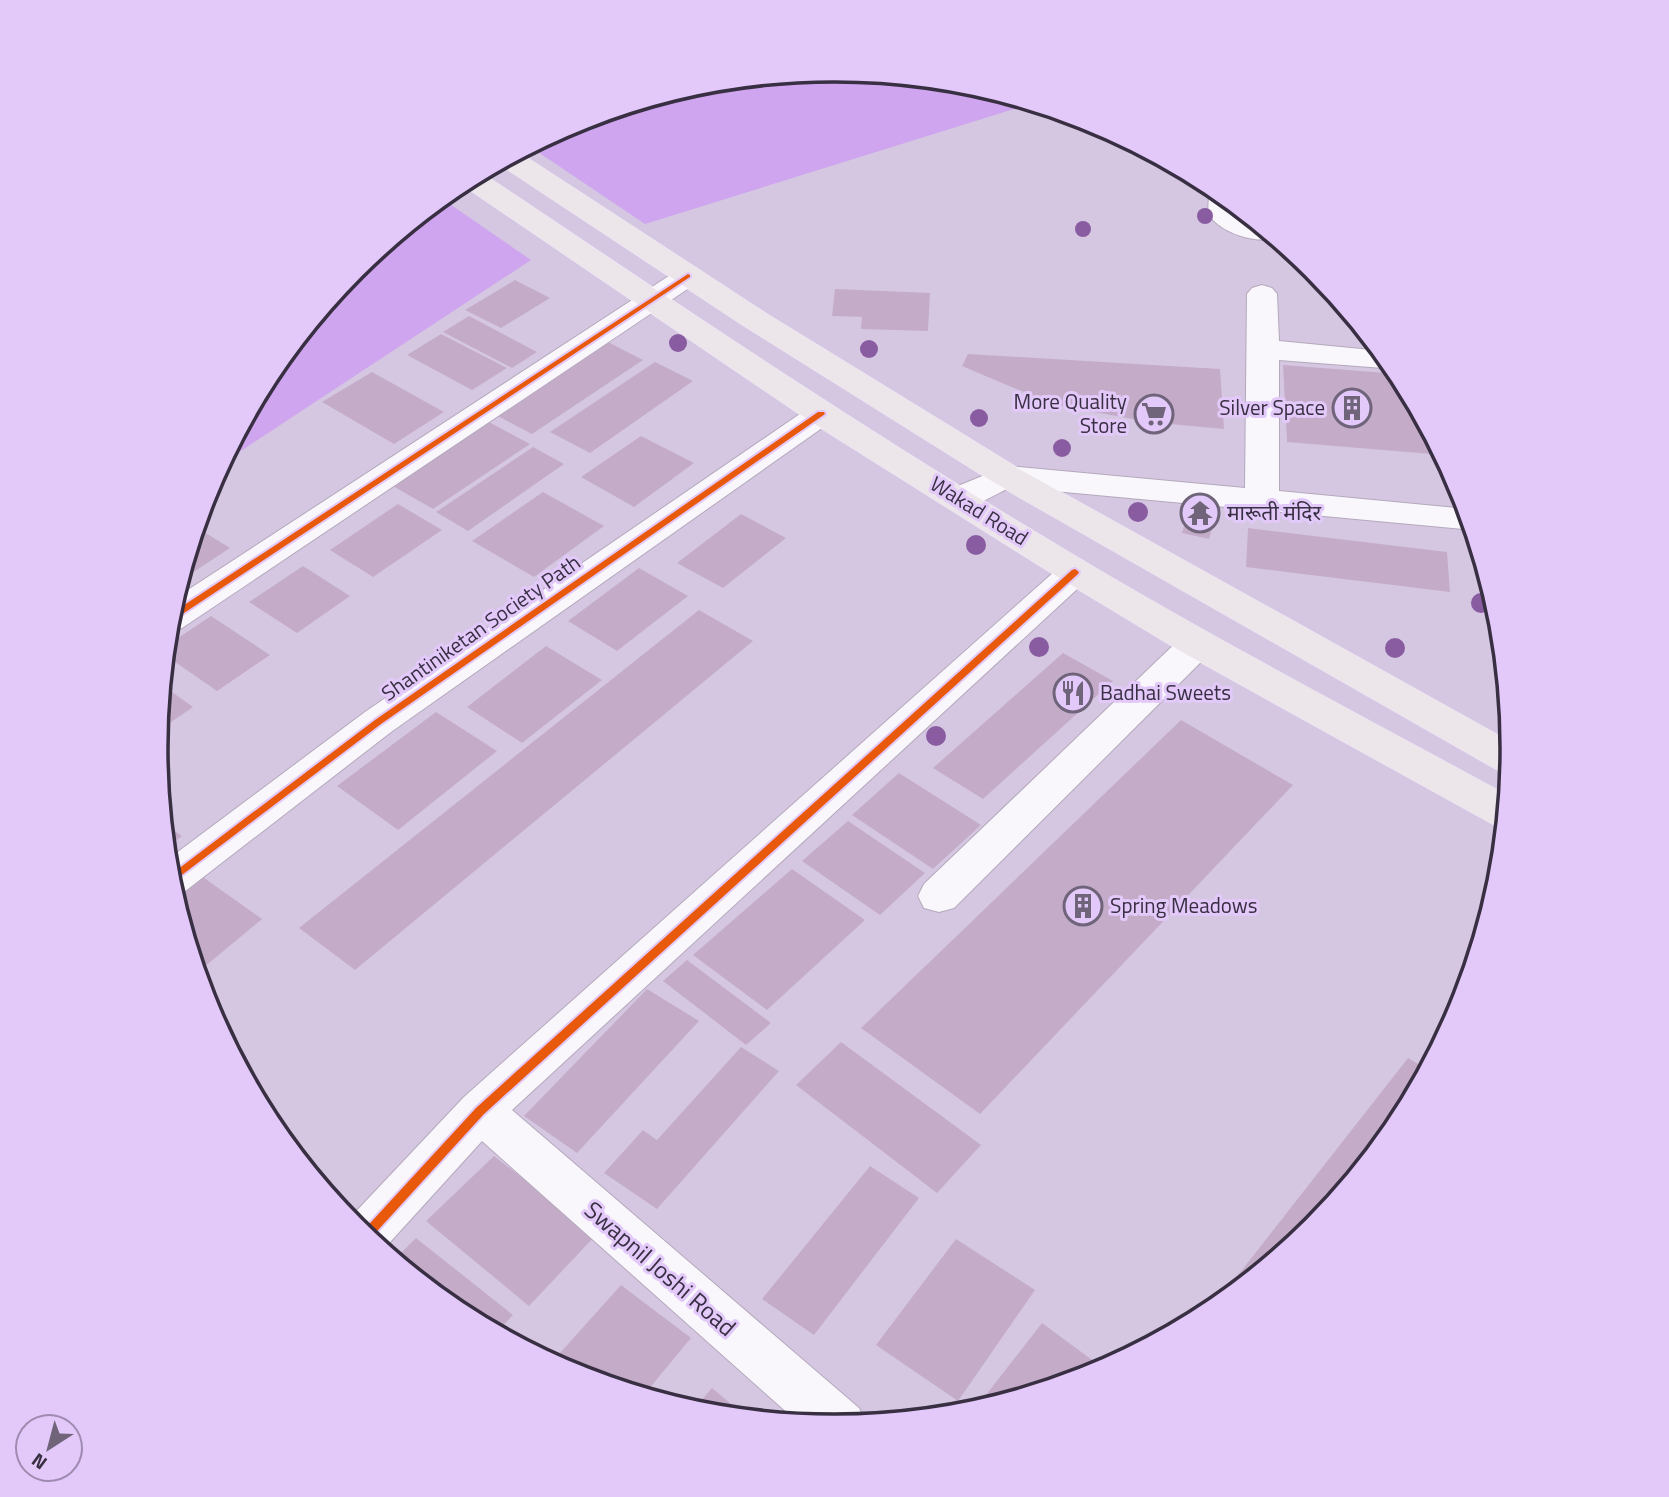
<svg xmlns="http://www.w3.org/2000/svg" width="1669" height="1497" font-family="'Titillium Web','Noto Sans Devanagari',sans-serif">
  <style>
    .green { fill: #cea5ee }
    .building { fill: #c4acc9 }
    .lines { fill: none; stroke-linecap: round; stroke-linejoin: round }
    .minor-casing { stroke: #b4a9bc; stroke-width: 2 }
    .major-casing { stroke: #ece6f2; stroke-width: 2 }
    .minor { fill: #f9f7fb; fill-rule: evenodd }
    .major { fill: #ece5ea; fill-rule: evenodd }
    .cycleway-casing { stroke: #e3c9fa; stroke-width: 4 }
    .cycleway { fill: #e8590c; fill-rule: evenodd }
    .tree { fill: #895ca2 }
    .labels { text-anchor: middle; stroke-width: 6; stroke-linejoin: round; paint-order: stroke }
    .poi-label { font-size: 21px; fill: #392f42; stroke: #e3c9fa; text-anchor: start }
    .street-label { font-size: 21px; fill: #392f42; stroke: #e3c9fa }
    .near-street-label { font-size: 24px; fill: #392f42; stroke: #e3c9fa }
    .rim { fill: none; stroke: #392f42; stroke-width: 3.5 }
  </style>
  <rect width="100%" height="100%" fill="#d5c7e2"/>
  <path class="green" d="M835,70L967,83L1033,103L645,224L529,146L575,122L703,83Z
    M441,198L531,260L221,464L271,371L355,268Z"/>
  <path class="building" d="M515,280L550,298L501,328L465,310Z
    M835,289L930,293L928,331L861,329L862,317L832,316Z
    M469,316L537,352L512,368L443,332Z
    M441,334L507,368L472,390L407,355Z
    M604,340L643,360L532,434L492,413Z
    M968,354L1220,369L1224,429L1148,422L1052,404L962,366Z
    M655,362L693,381L590,453L550,432Z
    M1283,365L1400,374L1443,455L1287,442Z
    M372,372L444,412L394,444L322,402Z
    M483,419L530,444L433,509L386,482Z
    M641,436L694,463L634,507L581,477Z
    M533,447L564,464L468,531L436,512Z
    M543,492L604,526L534,577L472,541Z
    M398,504L442,530L373,577L330,550Z
    M741,514L786,538L723,588L677,563Z
    M1187,516L1214,521L1209,539L1182,533Z
    M196,527L230,548L180,581Z
    M1248,528L1447,552L1450,592L1246,567Z
    M303,566L350,596L297,633L249,602Z
    M639,568L688,596L617,651L568,621Z
    M699,610L753,641L355,970L299,928Z
    M211,616L270,655L217,691L165,655L166,646Z
    M546,646L602,680L522,743L467,707Z
    M1063,653L1113,681L983,799L933,768Z
    M162,685L193,707L158,731Z
    M436,712L497,751L398,830L337,786Z
    M1181,720L1293,785L980,1114L861,1028Z
    M899,773L981,825L933,869L852,815Z
    M848,821L925,873L880,915L802,861Z
    M163,823L182,836L166,848Z
    M792,869L865,920L767,1010L693,955Z
    M200,875L262,919L197,973L174,896Z
    M687,960L771,1023L746,1045L663,981Z
    M647,989L699,1021L577,1153L524,1116Z
    M841,1042L981,1145L937,1193L796,1085Z
    M741,1047L779,1071L657,1209L604,1173L643,1130L657,1140Z
    M1408,1058L1428,1070L1398,1126L1314,1229L1206,1316Z
    M494,1156L596,1235L529,1306L426,1221Z
    M870,1166L919,1198L814,1335L762,1299Z
    M416,1238L513,1315L496,1333L457,1312L394,1260Z
    M956,1239L1035,1290L958,1401L876,1345Z
    M621,1285L691,1338L643,1396L574,1375L551,1363Z
    M1042,1323L1103,1368L1100,1372L972,1413Z
    M712,1388L749,1419L692,1411Z"/>
  <g class="lines">
    <defs>
      <path id="minor" d="M1213,188L1236,205V212L1242,217L1257,221L1277,238C1254,244 1221,233 1208,214L1209,194Z
        M688,267L698,270L703,276L698,282L182,628L168,631L174,599L678,270Z
        M1262,285L1272,288L1277,294L1279,341L1382,351L1396,369L1279,360V491L1467,509L1474,530L1011,487C991,496 971,512 948,506L943,498L948,490L1007,466L1245,488L1247,294L1252,288Z
        M821,404L832,407L837,414L832,421L391,732L184,892L174,896L167,860L365,712L810,407Z
        M1075,560L1087,564L1093,572L1087,580L512,1110L859,1408L866,1424L834,1427L800,1424L482,1141L382,1251L348,1220L464,1097L1063,564Z
        M1197,631L1210,635L1215,644L1210,653L954,908L939,912L924,908L918,896L924,884L1184,635Z"/>
      <path id="major" d="M518,152L765,313L1019,469L1512,743L1511,774L1498,770L995,483L743,325L498,163Z
        M480,172C681,307 881,442 1090,565C1227,646 1368,720 1508,796L1505,827L1493,824L1184,653L1063,580L810,421L460,183Z"/>
    </defs>
    <use href="#minor" class="minor-casing"/>
    <use href="#major" class="major-casing"/>
    <use href="#minor" class="minor"/>
    <use href="#major" class="major"/>
    <defs>
      <path id="cycleway" d="M688,274L690,275V277L172,621L169,622V615Z
        M818,412H824L825,414L381,724L170,884L169,876L375,720Z
        M1075,569L1079,572L1078,574L484,1114L369,1240L361,1233L476,1108L1072,570Z"/>
    </defs>
    <use href="#cycleway" class="cycleway-casing"/>
    <use href="#cycleway" class="cycleway"/>
  </g>
  <g class="tree">
    <circle cx="1205" cy="216" r="8"/>
    <circle cx="1083" cy="229" r="8"/>
    <circle cx="678" cy="343" r="9"/>
    <circle cx="869" cy="349" r="9"/>
    <circle cx="979" cy="418" r="9"/>
    <circle cx="1062" cy="448" r="9"/>
    <circle cx="1138" cy="512" r="10"/>
    <circle cx="976" cy="545" r="10"/>
    <circle cx="1481" cy="603" r="10"/>
    <circle cx="1039" cy="647" r="10"/>
    <circle cx="1395" cy="648" r="10"/>
    <circle cx="936" cy="736" r="10"/>
  </g>
  <defs>
    <symbol id="building-ring" viewBox="-11 -11 22 22"><circle r="9.5" fill="#e3c9fa" stroke="#70647a" stroke-width="1.5"/><path d="M-4-6H4V6H1V3H-1V6H-4ZM-2.5-4.3h1.7v1.8h-1.7ZM.8-4.3h1.7v1.8H.8ZM-2.5-1h1.7V.8h-1.7ZM.8-1h1.7V.8H.8Z" fill="#70647a"/></symbol>
    <symbol id="supermarket-ring" viewBox="-11 -11 22 22"><circle r="9.5" fill="#e3c9fa" stroke="#70647a" stroke-width="1.5"/><path d="M-6-5.5h2.5l.6 2H6L4.5 2H-2.5L-4.4-4H-6ZM-1.5 3.2a1.3 1.3 0 1 0 .1 0ZM3 3.2a1.3 1.3 0 1 0 .1 0Z" fill="#70647a"/></symbol>
    <symbol id="temple-ring" viewBox="-11 -11 22 22"><circle r="9.5" fill="#e3c9fa" stroke="#70647a" stroke-width="1.5"/><path d="M0-6L5-2H3V0L6.5 2.5H4V6H1.5V3h-3V6H-4V2.5H-6.5L-3 0V-2H-5Z" fill="#70647a"/></symbol>
    <symbol id="restaurant-ring" viewBox="-11 -11 22 22"><circle r="9.5" fill="#e3c9fa" stroke="#70647a" stroke-width="1.5"/><path d="M-5-6h1v4h1v-4h1v4h1v-4h1v5L-1.5 .5V6h-2V.5L-5-1ZM5-6V6H3V1.5H1.5Q1.5-4 5-6Z" fill="#70647a"/></symbol>
  </defs>
  <g fill-rule="evenodd">
    <use href="#building-ring" x="1330" y="386" width="44" height="44"/>
    <use href="#supermarket-ring" x="1132" y="392" width="44" height="44"/>
    <use href="#temple-ring" x="1178" y="491" width="44" height="44"/>
    <use href="#restaurant-ring" x="1051" y="671" width="44" height="44"/>
    <use href="#building-ring" x="1061" y="884" width="44" height="44"/>
  </g>
  <g class="labels">
    <g class="poi-label">
      <text x="1127" y="409" text-anchor="end">More Quality<tspan x="1127" dy="24">Store</tspan></text>
      <text x="1325" y="415" text-anchor="end">Silver Space</text>
      <text x="1227" y="520">मारूती मंदिर</text>
      <text x="1100" y="700">Badhai Sweets</text>
      <text x="1110" y="913">Spring Meadows</text>
    </g>
    <g class="street-label">
      <text transform="translate(979 511) rotate(32)" y="7">Wakad Road</text>
      <text transform="translate(481 628) rotate(-35)" y="7">Shantiniketan Society Path</text>
    </g>
    <g class="near-street-label">
      <text transform="translate(660 1269) rotate(41)" y="8">Swapnil Joshi Road</text>
    </g>
  </g>
  <path d="M0 0H1669V1497H0ZM168 748a666 666 0 1 1 1332 0a666 666 0 1 1-1332 0Z" fill="#e3c9fa" fill-rule="evenodd"/>
  <path class="rim" d="M168 748a666 666 0 1 1 1332 0a666 666 0 1 1-1332 0Z"/>
  <g transform="translate(49 1448) rotate(216)"><circle r="33" fill="#e3c9fa" stroke="#9f8bb0" stroke-width="2"/>
  <path d="M0-5L12 26L0 18L-12 26Z" fill="#70647a"/>
  <text y="-10" font-size="19" font-weight="bold" text-anchor="middle" fill="#392f42">N</text>
  </g>
</svg>
